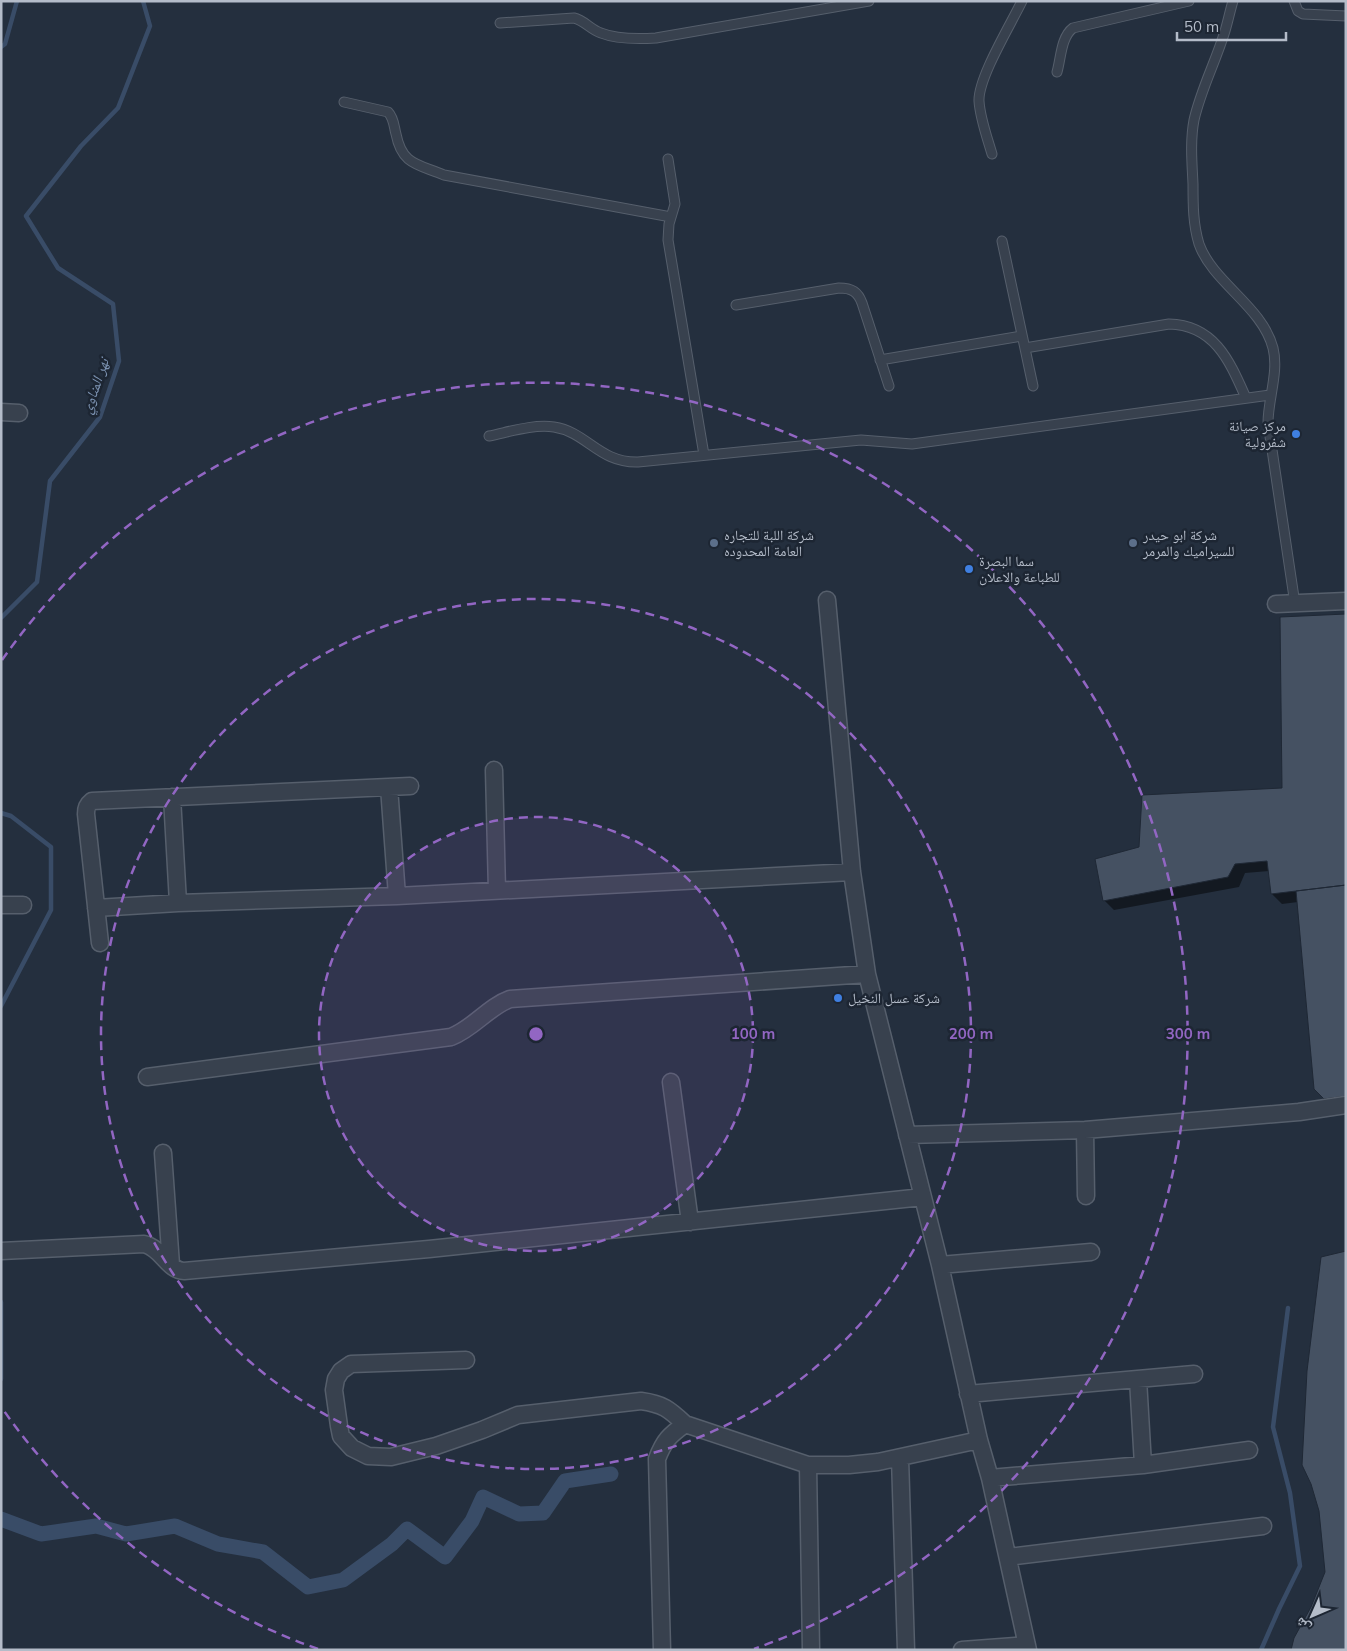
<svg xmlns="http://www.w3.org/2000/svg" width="1347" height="1651" font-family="Mulish,'Noto Naskh Arabic',sans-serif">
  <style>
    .shadow { fill: #0007 }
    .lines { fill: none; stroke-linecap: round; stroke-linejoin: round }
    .stream { stroke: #394c67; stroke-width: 4.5 }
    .canal { stroke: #394c67; stroke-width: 15 }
    .building { fill: #455162; stroke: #1f2835 }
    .lane-casing { stroke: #565f6c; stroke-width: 11 }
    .street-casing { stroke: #565f6c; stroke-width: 19 }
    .lane { stroke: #38414e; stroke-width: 9 }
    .street { stroke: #38414e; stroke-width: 16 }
    .ring { fill: none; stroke: #9266c3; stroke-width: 2.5; stroke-dasharray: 9 6 }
    .shop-dot { fill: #3f7fe0; stroke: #1d2633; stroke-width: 2 }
    .service-dot { fill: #5c6f8a; stroke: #1d2633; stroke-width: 2 }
    .labels { text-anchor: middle; stroke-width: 5; stroke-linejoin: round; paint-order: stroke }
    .poi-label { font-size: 14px; fill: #b4bcc9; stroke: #1d2633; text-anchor: start }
    .water-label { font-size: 15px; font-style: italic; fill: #7c92b1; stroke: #1d2633 }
    .centre { fill: #9266c3; stroke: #1d2633; stroke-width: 2.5 }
    .ring-label { font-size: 15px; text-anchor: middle; font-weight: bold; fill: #9266c3; stroke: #1d2633; stroke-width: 5; stroke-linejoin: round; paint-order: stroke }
  </style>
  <rect width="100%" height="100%" fill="#242f3e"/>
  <path class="shadow" d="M1346,615V1108L1335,1109L1315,1089L1298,902L1282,904L1272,894L1269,871L1245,873L1239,887L1114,910L1104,900L1140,848L1283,789Z"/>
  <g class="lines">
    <path class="stream" d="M1,47L5,44L17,1
      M1,618L37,582L50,481L100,417L119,361L113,304L58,268L26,216L81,146L118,108L150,26L143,1
      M1,813L11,816L51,847V910L1,1006
      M1,1302V1379
      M1261,1650L1279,1609L1300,1566L1290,1493L1273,1427L1288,1308"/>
    <path class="canal" d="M1,1519L41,1534L96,1526L126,1534L175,1526L218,1544L263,1552L308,1587L343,1580L392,1544L407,1529L445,1557L472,1521L483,1497L519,1514L543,1513L565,1481L611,1474"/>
  </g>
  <path class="building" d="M1346,614V885L1271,894L1267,861L1235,864L1228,877L1103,901L1095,859L1139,847L1142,795L1282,788L1280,617Z
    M1346,885V1096L1324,1099L1314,1089L1296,891Z
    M1346,1251V1650H1291L1294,1638L1311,1607L1325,1572L1319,1511L1311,1484L1302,1465L1307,1371L1321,1257Z"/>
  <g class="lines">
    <defs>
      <path id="lane" d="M1233,1C1230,11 1228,21 1225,31C1216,61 1201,89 1194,120C1190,141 1192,163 1193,184C1193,205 1193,224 1199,244C1213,283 1262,306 1273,348C1279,372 1268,399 1268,423L1295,604
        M1294,1L1298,11L1303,14L1346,16
        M500,23L574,18C584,20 591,30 601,33C616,39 640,39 656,38L869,1
        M1057,72C1061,58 1061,37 1073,28L1189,1
        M344,102L388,112C394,118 394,127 396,134C402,165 418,164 444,175L671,217
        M992,154C987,137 980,118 979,101C978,78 1011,24 1022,1
        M668,159L675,204L669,224L668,240L704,455
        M1002,241L1033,386
        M736,305L839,288C852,288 858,292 862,303L889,386
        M1025,348L1169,324C1215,325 1230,362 1246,398
        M880,360L1022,336
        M489,436C509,432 533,424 554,427C587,432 599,463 638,462L861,440L912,444L1270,395"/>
      <path id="street" d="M1,412L19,413
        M827,600L852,872L867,974L940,1265L979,1440L990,1478L1028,1650
        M1276,604L1346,601
        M494,770L497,891
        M389,787L397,896
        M172,797L178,903
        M1,905H23
        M96,908L178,903L397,896L852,872
        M100,943L86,814C86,808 87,805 92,801L410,786
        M147,1077L451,1037C474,1028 488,1007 510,999L867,974
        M671,1082L690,1222
        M1085,1130L1086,1196
        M907,1135L1085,1130L1299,1112L1346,1105
        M163,1153L171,1265
        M1,1251L144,1244C162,1248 168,1271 184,1271L429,1249L923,1197
        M940,1265L1091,1252
        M466,1360L351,1364L341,1371L336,1379L334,1390L339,1426L341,1436L352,1448L368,1456L391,1457L436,1446L482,1430L518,1415L641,1401C663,1404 669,1409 685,1424
        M1138,1379L1143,1465
        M968,1394L1194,1374
        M900,1458L906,1650
        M808,1465L811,1650
        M990,1478L1143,1465L1249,1450
        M1008,1557L1263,1526
        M662,1650L657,1459C664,1440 670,1435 685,1424L808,1465H849L878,1462L979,1440
        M962,1650L1027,1645"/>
    </defs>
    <use href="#lane" class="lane-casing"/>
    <use href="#street" class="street-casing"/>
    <use href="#lane" class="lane"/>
    <use href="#street" class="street"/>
  </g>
  <circle cx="536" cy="1034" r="217" fill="#9266c3" fill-opacity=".12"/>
  <g class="ring">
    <circle cx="536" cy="1034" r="217"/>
    <circle cx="536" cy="1034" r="435"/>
    <path d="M318 1649A652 652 0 0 1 2 1408M2 660A652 652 0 1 1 754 1649"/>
  </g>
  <g class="shop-dot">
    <circle cx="1296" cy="434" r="5"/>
    <circle cx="969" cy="569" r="5"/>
    <circle cx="838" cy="998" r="5"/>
  </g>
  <g class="service-dot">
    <circle cx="714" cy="543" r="5"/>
    <circle cx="1133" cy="543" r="5"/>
  </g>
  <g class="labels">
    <g class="poi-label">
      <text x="1286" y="431" text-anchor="end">مركز صيانة<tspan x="1286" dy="16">شفرولية</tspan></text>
      <text x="724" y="540">شركة اللبة للتجاره<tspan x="724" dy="16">العامة المحدوده</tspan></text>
      <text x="1143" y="540">شركة ابو حيدر<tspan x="1143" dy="16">للسيراميك والمرمر</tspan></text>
      <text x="979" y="566">سما البصرة<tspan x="979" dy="16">للطباعة والاعلان</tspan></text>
      <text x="848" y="1003">شركة عسل النخيل</text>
    </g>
    <g class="water-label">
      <text transform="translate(95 386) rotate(-71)" y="5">نهر المناوي</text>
    </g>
  </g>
  <circle cx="536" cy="1034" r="8" class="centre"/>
  <g class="ring-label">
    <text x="753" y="1039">100 m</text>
    <text x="971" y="1039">200 m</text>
    <text x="1188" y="1039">300 m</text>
  </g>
  <rect width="1347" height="1651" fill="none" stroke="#b4bcc9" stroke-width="5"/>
  <g transform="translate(1312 1616) rotate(225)" stroke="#1d2633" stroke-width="4" paint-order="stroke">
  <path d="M0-4L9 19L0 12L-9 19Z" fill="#b4bcc9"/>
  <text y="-8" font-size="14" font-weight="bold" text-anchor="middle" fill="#b4bcc9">ش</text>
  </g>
  <path d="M1177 32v8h109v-8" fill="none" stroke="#b4bcc9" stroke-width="2.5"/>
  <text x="1184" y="32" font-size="15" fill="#b4bcc9" stroke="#1d2633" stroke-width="4" paint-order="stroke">50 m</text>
</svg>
